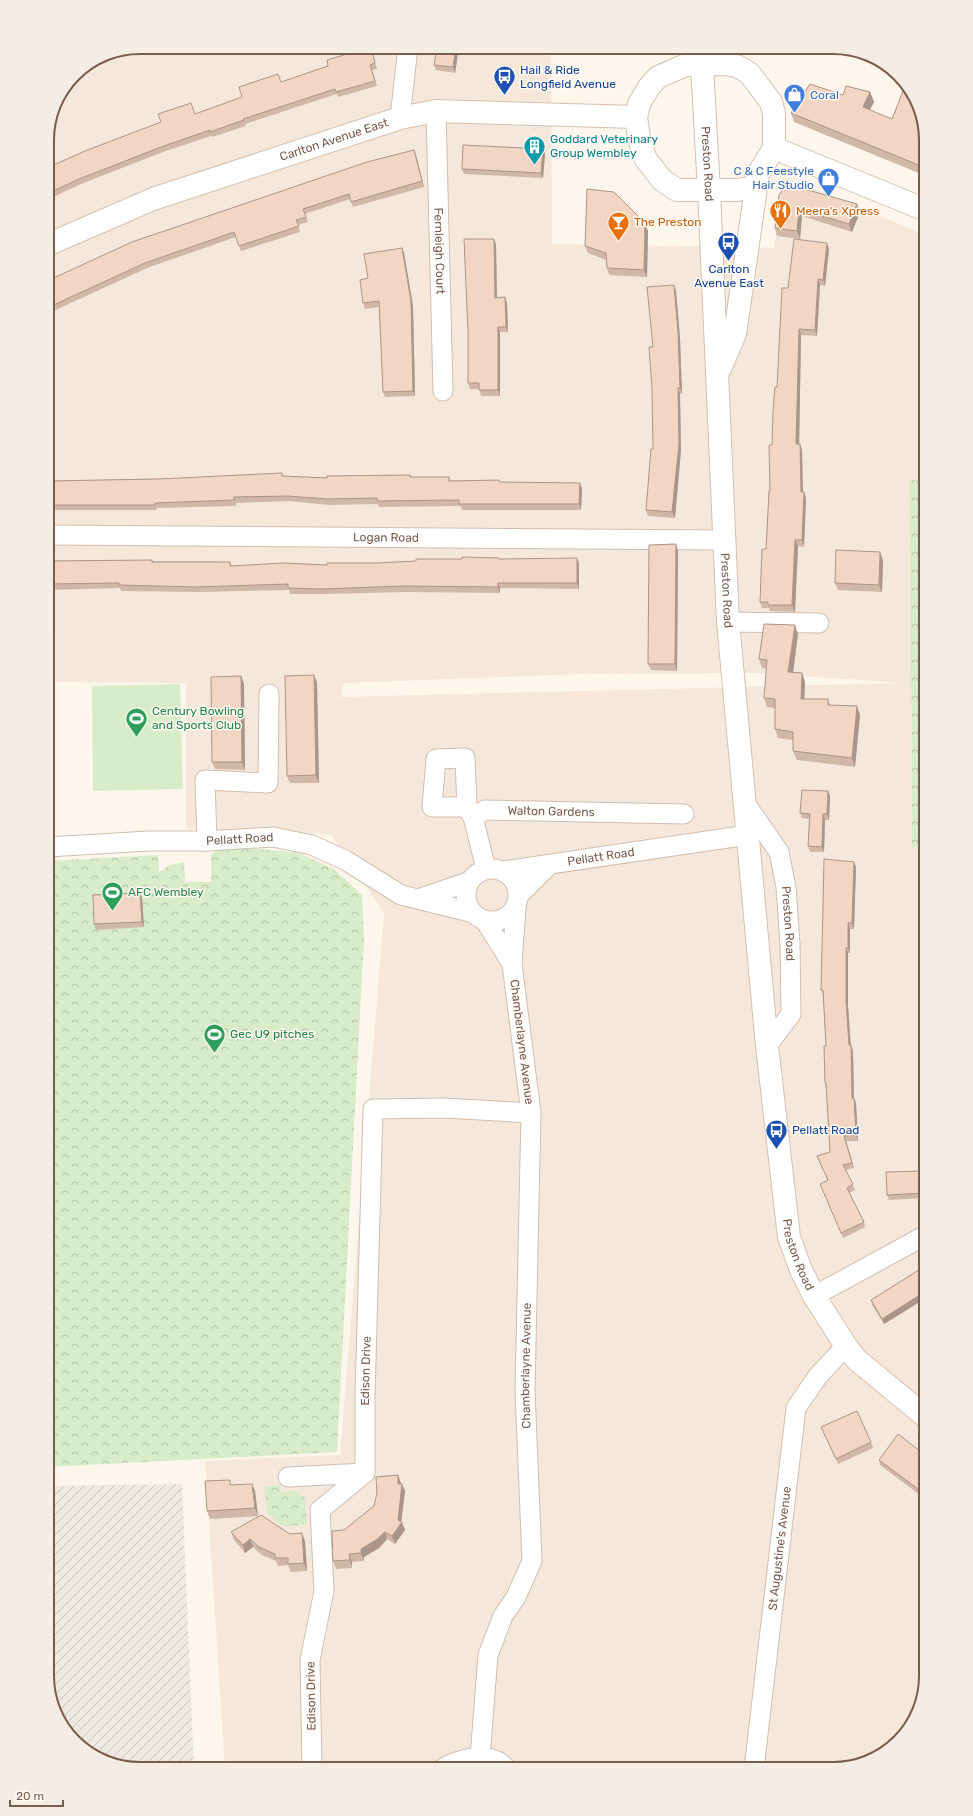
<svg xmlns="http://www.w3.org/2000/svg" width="973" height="1816" font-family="Rubik,sans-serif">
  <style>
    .residential { fill: #f5e8da; fill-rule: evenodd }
    .industrial { fill: url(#industrial-furrows) }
    .park { fill: url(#park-crowns) }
    .garden { fill: #d8ecc9 }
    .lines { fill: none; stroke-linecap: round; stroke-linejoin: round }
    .street-casing { stroke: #d1beb0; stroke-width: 21 }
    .secondary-casing { stroke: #d6c0b0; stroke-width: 24 }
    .street { stroke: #fff; stroke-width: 19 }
    .secondary { stroke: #fff; stroke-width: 22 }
    .wall { fill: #d1b7a8 }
    .shaded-wall { fill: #aa9588 }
    .building { fill: #f3d5c3; stroke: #aa9588 }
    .labels { text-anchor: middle; stroke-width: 3; stroke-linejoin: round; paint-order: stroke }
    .transit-label { font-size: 12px; fill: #164399; stroke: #fffaf3; text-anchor: start }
    .shop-label { font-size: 12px; fill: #366cbe; stroke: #fffaf3; text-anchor: start }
    .culture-label { font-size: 12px; fill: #0d838f; stroke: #fffaf3; text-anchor: start }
    .street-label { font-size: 12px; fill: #7a5c4d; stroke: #fffaf3 }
    .food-label { font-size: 12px; fill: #c56008; stroke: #fffaf3; text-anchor: start }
    .leisure-label { font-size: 12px; fill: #27864d; stroke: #fffaf3; text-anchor: start }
    .rim { fill: none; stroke: #7a5c4d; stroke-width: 2 }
  </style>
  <defs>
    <pattern id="industrial-furrows" width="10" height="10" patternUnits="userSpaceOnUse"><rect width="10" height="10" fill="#efe9e4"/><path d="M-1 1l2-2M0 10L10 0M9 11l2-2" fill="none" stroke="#c7c0bb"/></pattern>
    <pattern id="park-crowns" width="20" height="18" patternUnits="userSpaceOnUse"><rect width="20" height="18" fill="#d8ecc9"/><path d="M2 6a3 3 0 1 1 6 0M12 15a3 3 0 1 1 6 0" fill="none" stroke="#b4c2a5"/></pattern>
  </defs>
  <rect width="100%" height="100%" fill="#fdf6ec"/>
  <path class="residential" d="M141,47H551L552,244L774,248L785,177L926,235V481L910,480L912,847L926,848V1676L910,1728L868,1762L832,1769H225L205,1461L340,1455L384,913L331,834L186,829V683L47,682V135L57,99L75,74L105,54ZM753,673L904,683L341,697L343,683L582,674Z"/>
  <path class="industrial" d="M182,1484L194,1769H135L88,1753L54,1711L47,1675V1486Z"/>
  <path class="park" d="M910,480L926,481V848L912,847Z
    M249,848L298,853L334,869L362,895L364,938L337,1452L47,1467V861L158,855L159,872L170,865L184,862L185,882H211V855L217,850Z
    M281,1485V1492L295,1491L305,1498L307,1525L282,1526L268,1514L264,1487Z"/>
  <path class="garden" d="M180,684L183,789L93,791L92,686Z"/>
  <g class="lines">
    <defs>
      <g id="street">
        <path id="s1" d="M436,111L443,391"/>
        <path d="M400,118L408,47"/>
        <path id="s2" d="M47,535L724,540"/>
        <path d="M728,622L819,623"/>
        <path id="s3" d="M745,803L779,852L786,887L790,943L791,1014L767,1046"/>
        <path d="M467,807H432L436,759L465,758L467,807L473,817L486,869"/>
        <path id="s4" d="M473,817L485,810L684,814"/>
        <path d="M207,841L205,780L268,783L269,694"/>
        <path id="s5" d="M47,847L149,841H207L273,837L312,845L345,860L401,895L470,912"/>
        <circle cx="492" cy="895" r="26"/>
        <path id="s6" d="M503,871L748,835"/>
        <path d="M519,895L549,865"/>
        <path d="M418,899L468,882"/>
        <path d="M486,922L512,964"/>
        <path d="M814,1296L926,1235"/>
        <path d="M288,1477L365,1473"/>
        <path id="s7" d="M480,1758L488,1655L503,1616L516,1597L532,1561L525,1390L531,1113L512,964L516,907"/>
        <path id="s8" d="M312,1769L310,1660L324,1591L320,1510L365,1473V1396L373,1109L444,1108L531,1113"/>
        <path d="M442,1769C456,1760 481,1753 497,1761C501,1762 504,1767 507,1769"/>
        <path id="s9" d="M754,1769L796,1408L818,1376L846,1346"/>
      </g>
      <g id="secondary">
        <path id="s10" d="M701,47L709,191L728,622L767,1046L789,1237L801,1270L814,1296L846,1346L857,1360L926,1417"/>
        <path d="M774,148L926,210"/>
        <path id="s11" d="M47,245L153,199L400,118L436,111L636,117"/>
        <path d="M720,369L735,334L758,174L774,148V114L771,102L749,73L737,66L724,64L686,65L658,77L649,87L639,104L636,117L639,138L645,158L662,180L677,190H737L756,187"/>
      </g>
    </defs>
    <use href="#street" class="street-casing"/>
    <use href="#secondary" class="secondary-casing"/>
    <use href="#street" class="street"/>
    <use href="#secondary" class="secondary"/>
  </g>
  <path class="wall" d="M371,47L377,69L372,70L377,86L338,97L337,94L245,124L246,126L212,137L211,136L163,152L81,184L47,200V168L195,114L242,97L281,82L328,66Z
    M459,47L455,73L436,70L434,65Z
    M870,92L874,102L870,110L926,140V176L794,122L791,113L843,95Z
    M414,150L424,187L353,207L350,199L305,214L308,222L298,225L300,232L241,251L236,237L147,268L47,314V281Z
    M545,154L543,178L464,174L462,169Z
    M779,195L860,212L852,232L802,216L800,239L777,236L775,228Z
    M648,231L647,277L609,275L607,268L606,260L588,253L585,246Z
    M496,244L497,298L505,297L507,303L508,332H500V396H481L479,389H470L468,383Z
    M402,248L404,253L413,306L415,396L385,397L383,392L379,307L365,309L363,303L368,278Z
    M829,249L825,286L820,285L817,336L801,335L799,444H800L802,450L803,492H804L806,498L804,547L798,546L795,612L770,611L769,608H762L760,602L766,549L772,445L777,387L788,288Z
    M674,285L676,291L680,338L682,394H680L681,450L675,518L648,516L646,510L653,449Z
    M410,475L411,477H449L451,481L499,480L500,482L580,483L582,489L581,510H462L460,506L379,507L378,504L329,505L289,501L236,503V506L157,508V510H47V481L282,476L327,478Z
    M678,551L677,671L651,670L648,664Z
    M499,558V559L579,563V589L500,588V593L405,592L324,594H290L289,590L198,592L121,591L120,588L47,590V561L230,562L232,566L327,565Z
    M883,560L882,592L838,590L835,583Z
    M798,634L793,672L802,673L805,682L804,699H828L830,705L857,706L860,715L855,767L797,760L793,751V740L778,738L775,729V708L767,707L764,698L767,669L762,668L759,659Z
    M314,675L317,683L319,783H290L287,776Z
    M241,676L244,684L245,770L215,769L212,762Z
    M828,791L830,796L829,820H825L824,852H810L808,846L809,819L802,818L800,813Z
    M856,867L854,929H850V953H848V1006L851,1045L853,1051L854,1098L856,1103L858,1141H846L854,1168L846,1170L855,1190L849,1193L864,1222L865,1227L843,1238L820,1184L828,1181L817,1156L830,1152L826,1088L825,1083L826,1046L823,995L821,990Z
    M140,893L142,898L144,927L96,930L94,924Z
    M924,1171L926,1175V1198L889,1200L887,1195Z
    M926,1263V1298L884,1324L872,1305L871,1300L922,1268L921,1266Z
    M821,1427L871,1442L873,1448L838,1464Z
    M926,1458V1503L922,1500L920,1495L880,1465L879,1460Z
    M252,1484L255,1491L258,1516L210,1519L207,1511L232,1485Z
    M401,1484H402L405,1491L401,1522L405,1530L395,1544L387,1539L379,1548L364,1557V1561L352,1562V1568L336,1569L333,1561L344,1530Z
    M231,1532L290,1534L305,1541L307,1571L291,1572L288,1565L278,1566L276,1561L262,1555L253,1547L245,1553L234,1540Z"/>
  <path class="shaded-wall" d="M456,47H459L455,73L453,67Z
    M870,92L874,102L866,117L863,107Z
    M543,149L545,154L543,178L541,173Z
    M414,150L416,155L424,187L422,181Z
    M857,204L860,212L852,232L849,224Z
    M799,209L802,216L800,239L797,231Z
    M645,223L648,231L647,277L644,270Z
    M494,239L496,244L497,303L495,298Z
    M827,243L829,249L825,286L823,280Z
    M402,248L404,253L413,306L415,396L413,391Z
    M818,279L820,285L817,336L815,330Z
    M674,285L676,291L680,338L682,394L680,388Z
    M505,297L507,303L508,332L506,327Z
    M498,327L500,332V396L498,390Z
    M799,329L801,335L799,450L796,444Z
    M678,388L680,394L681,450L675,518L672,512Z
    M800,444L802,450L803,498L801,492Z
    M580,483L582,489L581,510L579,504Z
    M804,492L806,498L804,547L802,540Z
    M795,540L798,546L795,612L792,605Z
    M676,544L678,551L677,671L675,664Z
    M880,552L883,560L882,592L879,585Z
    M577,558L579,563V589L577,583Z
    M498,583L500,588V593L498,587Z
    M795,625L798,634L792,681L788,672Z
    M802,673L805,682L804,708L801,699Z
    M314,675L317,683L319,783L316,775Z
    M241,676L244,684L245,770L242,762Z
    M857,706L860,715L855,767L852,758Z
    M828,791L830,796L829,820L827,814Z
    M823,814L825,820L824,852L822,847Z
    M854,862L856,867L854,929L852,923Z
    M140,893L142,898L144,927L142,922Z
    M848,923L850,929V953L848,948Z
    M846,948L848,953V1006L851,1051L849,1045L846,1001Z
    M851,1045L853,1051L854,1103L852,1098Z
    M854,1098L856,1103L858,1141L856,1135Z
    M844,1136L846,1141L854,1168L852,1163Z
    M924,1171L926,1175V1195L925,1193Z
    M926,1291V1298L884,1324L882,1319Z
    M398,1475L401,1483V1491L402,1484L405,1491L401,1523L402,1522L405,1530L395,1544L392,1536L398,1484Z
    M252,1484L255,1491L258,1516L255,1508Z
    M385,1532L387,1539L379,1548L364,1557V1561L361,1553V1549Z
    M302,1533L305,1541L307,1571L304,1563Z
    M250,1539L253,1547L245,1553L243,1545Z
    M349,1554L352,1562V1568L350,1560Z"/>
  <path class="building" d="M371,47L375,63L370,65L375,81L336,92L335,89L243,119L244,120L210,132V130L161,147L79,179L47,194V168L85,151L161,122L158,114L191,103L195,114L242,97L239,87L278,74L281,82L328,66L327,60Z
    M437,47H456L453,67L434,65Z
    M810,84L843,95L846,86L870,92L863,107L892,119L905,86L919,105L926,140V168L791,113Z
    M463,145L543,149L541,173L462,169Z
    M414,150L422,181L351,202L349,194L303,209L306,217L296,220L299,226L239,246L234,232L145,263L47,308V281L132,242L367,162Z
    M787,184L857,204L849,224L799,209L797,231L775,228L779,195Z
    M587,189L614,192L645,223L644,270L607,268L606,253L585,246Z
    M464,239H494L495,298L505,297L506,327H498V390H479V383H468V331Z
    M794,239L827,243L823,280L818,279L815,330L799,329L796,444H800L801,492H804L802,540H795L792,605H768V602H760L762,549H766L769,491H770L769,445H772L773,411L775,387H777L782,288H788Z
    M402,248L411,301L413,391L383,392L379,301L363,303L360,280L368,278L364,254Z
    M674,285L678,332L680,388H678L679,444L672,512L646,510L651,449H653L652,389L649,347H653L647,287Z
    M282,473V476L327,478V476L410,475V477H449V481L499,480V482L580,483L579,504H459V500L377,501V498L327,499L287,496L234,497V500L155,503V505H47V481L159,479Z
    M676,544L675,664H648L649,545Z
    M836,550L880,552L879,585L835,583Z
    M462,557L499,558V559L577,558V583H498V587L403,586L322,589L288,588V584L196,587L119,585V583L47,584V561L152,560V562H230V566L283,563L327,565V563H376L416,561V559H462Z
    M764,624L795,625L788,672L802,673L801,699H828V705L857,706L852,758L793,751V732L775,729V699L764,698L767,660L759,659Z
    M314,675L316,775L287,776L285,676Z
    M241,676L242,762H212L211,677Z
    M802,790L828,791L827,814H823L822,847L808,846L810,814L800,813Z
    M824,859L854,862L852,923H848V948H846V1001L849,1045H851L852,1098H854L856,1135L844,1136L852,1163L843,1165L853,1184L847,1188L864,1222L841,1233L820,1184L828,1180L817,1156L830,1152L826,1083H825L824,1046H826L823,990H821Z
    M140,893L142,922L94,924L93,895Z
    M924,1171L925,1193L887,1195L886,1172Z
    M926,1263V1291L882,1319L871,1300L922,1268L921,1266Z
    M857,1411L871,1442L836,1459L821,1427Z
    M898,1434L925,1455L924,1456L926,1458V1499L920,1495L922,1492L879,1460Z
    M398,1475V1484H402L398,1520L402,1522L392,1536L385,1532L376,1540L361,1549V1553L349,1554L350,1560L333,1561L332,1531L344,1530L374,1506L377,1493L376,1477Z
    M230,1480V1485L252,1484L255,1508L207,1511L205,1481Z
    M261,1515L290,1534L302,1533L304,1563L288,1564V1558H275V1554L259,1547L250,1539L243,1545L231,1532Z"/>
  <defs>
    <symbol id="bus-pin" viewBox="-11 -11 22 30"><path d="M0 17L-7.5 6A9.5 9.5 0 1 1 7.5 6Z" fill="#1a4fb4" stroke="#fffaf3"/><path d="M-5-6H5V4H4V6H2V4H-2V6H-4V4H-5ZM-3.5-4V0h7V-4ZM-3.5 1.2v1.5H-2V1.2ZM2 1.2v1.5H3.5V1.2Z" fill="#fff"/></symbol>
    <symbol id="shop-pin" viewBox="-11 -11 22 30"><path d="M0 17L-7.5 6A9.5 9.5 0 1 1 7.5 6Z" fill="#3f7fe0" stroke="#fffaf3"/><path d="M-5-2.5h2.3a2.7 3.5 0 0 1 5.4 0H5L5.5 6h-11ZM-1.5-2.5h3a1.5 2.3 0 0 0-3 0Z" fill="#fff"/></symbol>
    <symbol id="building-pin" viewBox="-11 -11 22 30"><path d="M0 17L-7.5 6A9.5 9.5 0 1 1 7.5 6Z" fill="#0f9aa8" stroke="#fffaf3"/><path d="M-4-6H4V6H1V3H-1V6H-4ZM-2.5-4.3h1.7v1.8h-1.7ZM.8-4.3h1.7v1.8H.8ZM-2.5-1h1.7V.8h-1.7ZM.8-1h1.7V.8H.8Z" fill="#fff"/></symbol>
    <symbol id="restaurant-pin" viewBox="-11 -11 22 30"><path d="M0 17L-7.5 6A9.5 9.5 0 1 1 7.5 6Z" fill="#e8710a" stroke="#fffaf3"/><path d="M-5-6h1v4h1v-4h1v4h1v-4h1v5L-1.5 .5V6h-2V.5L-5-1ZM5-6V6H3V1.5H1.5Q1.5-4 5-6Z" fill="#fff"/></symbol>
    <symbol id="bar-pin" viewBox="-11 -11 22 30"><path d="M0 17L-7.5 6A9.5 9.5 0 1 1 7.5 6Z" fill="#e8710a" stroke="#fffaf3"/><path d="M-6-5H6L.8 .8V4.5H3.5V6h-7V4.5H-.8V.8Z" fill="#fff"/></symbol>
    <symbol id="stadium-pin" viewBox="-11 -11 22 30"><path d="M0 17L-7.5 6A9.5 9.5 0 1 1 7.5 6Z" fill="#2e9e5b" stroke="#fffaf3"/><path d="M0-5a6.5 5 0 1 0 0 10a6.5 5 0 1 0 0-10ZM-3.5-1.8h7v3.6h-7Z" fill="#fff"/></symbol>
  </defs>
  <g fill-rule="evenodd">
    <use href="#bus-pin" x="492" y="64" width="25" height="34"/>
    <use href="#shop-pin" x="782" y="82" width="25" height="34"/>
    <use href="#building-pin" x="522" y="134" width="25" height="34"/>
    <use href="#shop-pin" x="816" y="166" width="25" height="34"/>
    <use href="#restaurant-pin" x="768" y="198" width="25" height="34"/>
    <use href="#bar-pin" x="606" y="210" width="25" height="34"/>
    <use href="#bus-pin" x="716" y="230" width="25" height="34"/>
    <use href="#stadium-pin" x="124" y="706" width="25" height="34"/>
    <use href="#stadium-pin" x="100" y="880" width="25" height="34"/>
    <use href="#stadium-pin" x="202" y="1022" width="25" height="34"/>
    <use href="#bus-pin" x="764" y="1118" width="25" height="34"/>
  </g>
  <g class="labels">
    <g class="transit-label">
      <text x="520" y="74">Hail &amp; Ride<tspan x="520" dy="14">Longfield Avenue</tspan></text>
      <text x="729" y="273" text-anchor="middle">Carlton<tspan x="729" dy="14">Avenue East</tspan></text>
      <text x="792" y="1134">Pellatt Road</text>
    </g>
    <g class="shop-label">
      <text x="810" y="99">Coral</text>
      <text x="814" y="175" text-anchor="end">C &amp; C Feestyle<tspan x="814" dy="14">Hair Studio</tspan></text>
    </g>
    <g class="culture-label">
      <text x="550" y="143">Goddard Veterinary<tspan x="550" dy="14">Group Wembley</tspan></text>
    </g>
    <g class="street-label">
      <text dy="4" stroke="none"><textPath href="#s11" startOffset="306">Carlton Avenue East</textPath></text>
      <text dy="4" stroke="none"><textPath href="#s10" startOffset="117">Preston Road</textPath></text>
      <text dy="4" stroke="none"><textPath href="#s1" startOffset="140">Fernleigh Court</textPath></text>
      <text dy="4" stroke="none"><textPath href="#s2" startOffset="339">Logan Road</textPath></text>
      <text dy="4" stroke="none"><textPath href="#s10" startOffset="544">Preston Road</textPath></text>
      <text dy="4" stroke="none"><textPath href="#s4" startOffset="80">Walton Gardens</textPath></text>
      <text dy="4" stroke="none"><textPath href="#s5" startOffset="193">Pellatt Road</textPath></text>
      <text dy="4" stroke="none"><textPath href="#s6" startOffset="99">Pellatt Road</textPath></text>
      <text dy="4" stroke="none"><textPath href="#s3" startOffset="132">Preston Road</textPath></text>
      <text transform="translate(522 1042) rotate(83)" y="4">Chamberlayne Avenue</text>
      <text dy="4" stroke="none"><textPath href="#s10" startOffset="1213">Preston Road</textPath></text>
      <text dy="4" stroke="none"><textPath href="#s7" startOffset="403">Chamberlayne Avenue</textPath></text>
      <text dy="4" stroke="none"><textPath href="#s8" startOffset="421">Edison Drive</textPath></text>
      <text dy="4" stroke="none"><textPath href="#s9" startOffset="222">St Augustine's Avenue</textPath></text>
      <text transform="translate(311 1696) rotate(-91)" y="4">Edison Drive</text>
    </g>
    <g class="food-label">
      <text x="796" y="215">Meera's Xpress</text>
      <text x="634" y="226">The Preston</text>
    </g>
    <g class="leisure-label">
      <text x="152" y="715">Century Bowling<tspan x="152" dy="14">and Sports Club</tspan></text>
      <text x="128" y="896">AFC Wembley</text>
      <text x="230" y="1038">Gec U9 pitches</text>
    </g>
  </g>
  <path d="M0 0H973V1816H0ZM140 54H833A86 86 0 0 1 919 140V1676A86 86 0 0 1 833 1762H140A86 86 0 0 1 54 1676V140A86 86 0 0 1 140 54Z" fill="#f4ede6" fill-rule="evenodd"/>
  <path class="rim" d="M140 54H833A86 86 0 0 1 919 140V1676A86 86 0 0 1 833 1762H140A86 86 0 0 1 54 1676V140A86 86 0 0 1 140 54Z"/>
  <path d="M10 1800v6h53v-6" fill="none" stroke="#7a5c4d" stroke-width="2"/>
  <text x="16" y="1800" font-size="12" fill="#7a5c4d" stroke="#fffaf3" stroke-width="3" paint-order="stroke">20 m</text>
</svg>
